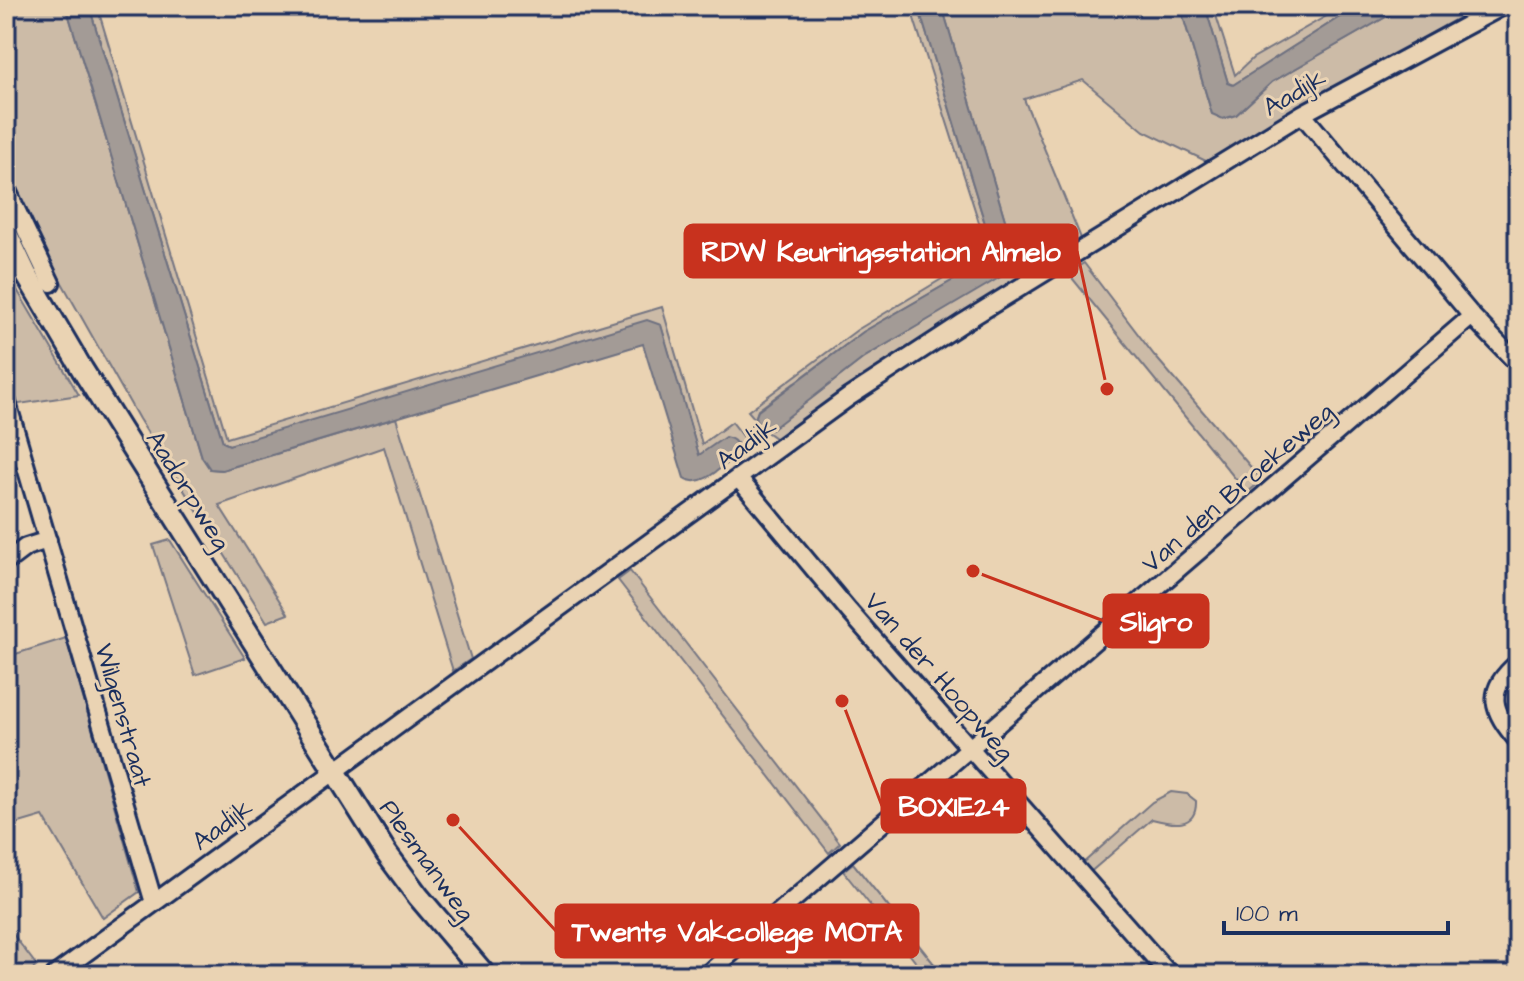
<svg xmlns="http://www.w3.org/2000/svg" width="1524" height="981" font-family="'Architects Daughter',sans-serif">
  <style>
    .green { fill: #ccbba7; stroke: #747582; stroke-width: 2 }
    .water { fill: #a39b96; stroke: #6d7080; stroke-width: 2 }
    .lines { fill: none; stroke-linecap: round; stroke-linejoin: round }
    .minor-casing { stroke: #1b2f5e; stroke-width: 22 }
    .major-casing { stroke: #1b2f5e; stroke-width: 26 }
    .minor { stroke: #ead3b3; stroke-width: 16 }
    .major { stroke: #ead3b3; stroke-width: 20 }
    .labels { text-anchor: middle; stroke-width: 6; stroke-linejoin: round; paint-order: stroke }
    .street-label { font-size: 26px; fill: #1b2f5e; stroke: #ead3b3 }
    .leader { fill: none; stroke: #c8321e; stroke-width: 3 }
    .callout-dot { fill: #c8321e; stroke: #ead3b3; stroke-width: 3 }
    .callout { fill: #c8321e; stroke: #c8321e; stroke-width: 3 }
    .callout-label { font-size: 28px; text-anchor: middle; font-weight: bold; fill: #fff }
  </style>
  <rect width="100%" height="100%" fill="#ead3b3"/>
  <filter id="ink" filterUnits="userSpaceOnUse"><feTurbulence type="fractalNoise" baseFrequency=".0125" numOctaves="2"/><feDisplacementMap in="SourceGraphic" scale="16" xChannelSelector="R" yChannelSelector="G"/><feConvolveMatrix kernelMatrix="1 2 1 2 8 2 1 2 1" color-interpolation-filters="sRGB"/></filter>
  <g filter="url(#ink)">
    <path class="green" d="M6,6H66L202,457L210,469L222,470L396,418L471,659L453,671L384,447L219,505L288,614L267,622L139,419L31,228L6,166Z
      M89,6H97L227,438L662,307L702,444L732,422L750,445L738,454L737,443L699,456L661,326L229,445L223,442Z
      M910,6H918L995,256L863,332L758,410L755,419L748,411L857,330L988,251Z
      M942,6H1180L1212,114L1236,115L1272,82L1405,6H1479L1324,94L1210,163L1144,131L1083,80L1024,99L1083,243L869,373L778,440L761,428L771,429L865,357L1014,268L1015,254Z
      M1205,6H1213L1235,75L1253,58L1344,6H1357L1233,85L1228,83Z
      M1084,263L1154,355L1262,480L1247,493L1068,273Z
      M6,271L79,395L13,405L6,380Z
      M170,540L245,658L195,675L153,545Z
      M630,571L840,843L829,853L618,580Z
      M66,638L139,892L103,918L43,816L6,827V657Z
      M1171,792L1187,794L1196,801C1197,830 1171,824 1152,819L1088,874L1081,865L1152,802Z
      M853,863L943,975H926L843,871Z
      M6,925L37,966L25,975H6Z"/>
    <path class="water" d="M66,6H89L223,442L229,445L647,320L661,325L699,455L725,437C736,439 737,443 738,454C723,465 702,490 684,478L643,344L222,470L210,469L202,457Z
      M918,6H942L1015,254L1014,269L865,357L771,430L761,428L755,419L758,411L863,332L995,256Z
      M1180,6H1205L1228,83L1233,85L1357,6H1405L1272,82L1236,115L1223,119L1212,114Z"/>
    <g class="lines">
      <defs>
        <path id="minor" d="M1302,114L1472,316L1518,364
          M6,188L51,283
          M6,399L154,903
          M739,479L849,611L1170,975
          M6,562L26,547L48,540
          M1518,663C1484,691 1492,711 1518,741
          M55,975L849,397L964,322L1302,114L1503,6
          M706,975L1472,316"/>
        <path id="major" d="M6,232L26,274L82,369L387,854L418,896L485,975"/>
      </defs>
      <use href="#minor" class="minor-casing"/>
      <use href="#major" class="major-casing"/>
      <use href="#minor" class="minor"/>
      <use href="#major" class="major"/>
    </g>
  </g>
  <g class="labels">
    <g class="street-label">
      <text transform="translate(1294 92) rotate(-30)" y="9">Aadijk</text>
      <text transform="translate(746 443) rotate(-37)" y="9">Aadijk</text>
      <text transform="translate(1237 487) rotate(-41)" y="9">Van den Broekeweg</text>
      <text transform="translate(189 490) rotate(58)" y="9">Aadorpweg</text>
      <text transform="translate(940 676) rotate(49)" y="9">Van der Hoopweg</text>
      <text transform="translate(124 715) rotate(74)" y="9">Wilgenstraat</text>
      <text transform="translate(222 824) rotate(-36)" y="9">Aadijk</text>
      <text transform="translate(428 860) rotate(54)" y="9">Plesmanweg</text>
    </g>
  </g>
  <path class="leader" d="M1107 389L1077 251M973 571L1104 621M842 701L882 806M453 820L556 931"/>
  <g class="callout-dot">
    <circle cx="1107" cy="389" r="8"/>
    <circle cx="973" cy="571" r="8"/>
    <circle cx="842" cy="701" r="8"/>
    <circle cx="453" cy="820" r="8"/>
  </g>
  <g class="callout">
    <rect x="685" y="225" width="392" height="52" rx="8"/>
    <rect x="1104" y="595" width="104" height="52" rx="8"/>
    <rect x="882" y="780" width="143" height="52" rx="8"/>
    <rect x="556" y="905" width="362" height="52" rx="8"/>
  </g>
  <g class="callout-label">
    <text x="881" y="261">RDW Keuringsstation Almelo</text>
    <text x="1156" y="631">Sligro</text>
    <text x="954" y="816">BOXIE24</text>
    <text x="737" y="941">Twents Vakcollege MOTA</text>
  </g>
  <rect width="1524" height="981" fill="none" stroke="#ead3b3" stroke-width="32"/>
  <rect x="16" y="16" width="1492" height="949" fill="none" stroke="#1b2f5e" stroke-width="3" filter="url(#ink)"/>
  <path d="M1224 921v12h224v-12" fill="none" stroke="#1b2f5e" stroke-width="4"/>
  <text x="1236" y="921" font-size="24" fill="#1b2f5e" stroke="#ead3b3" stroke-width="6" paint-order="stroke">100 m</text>
</svg>
